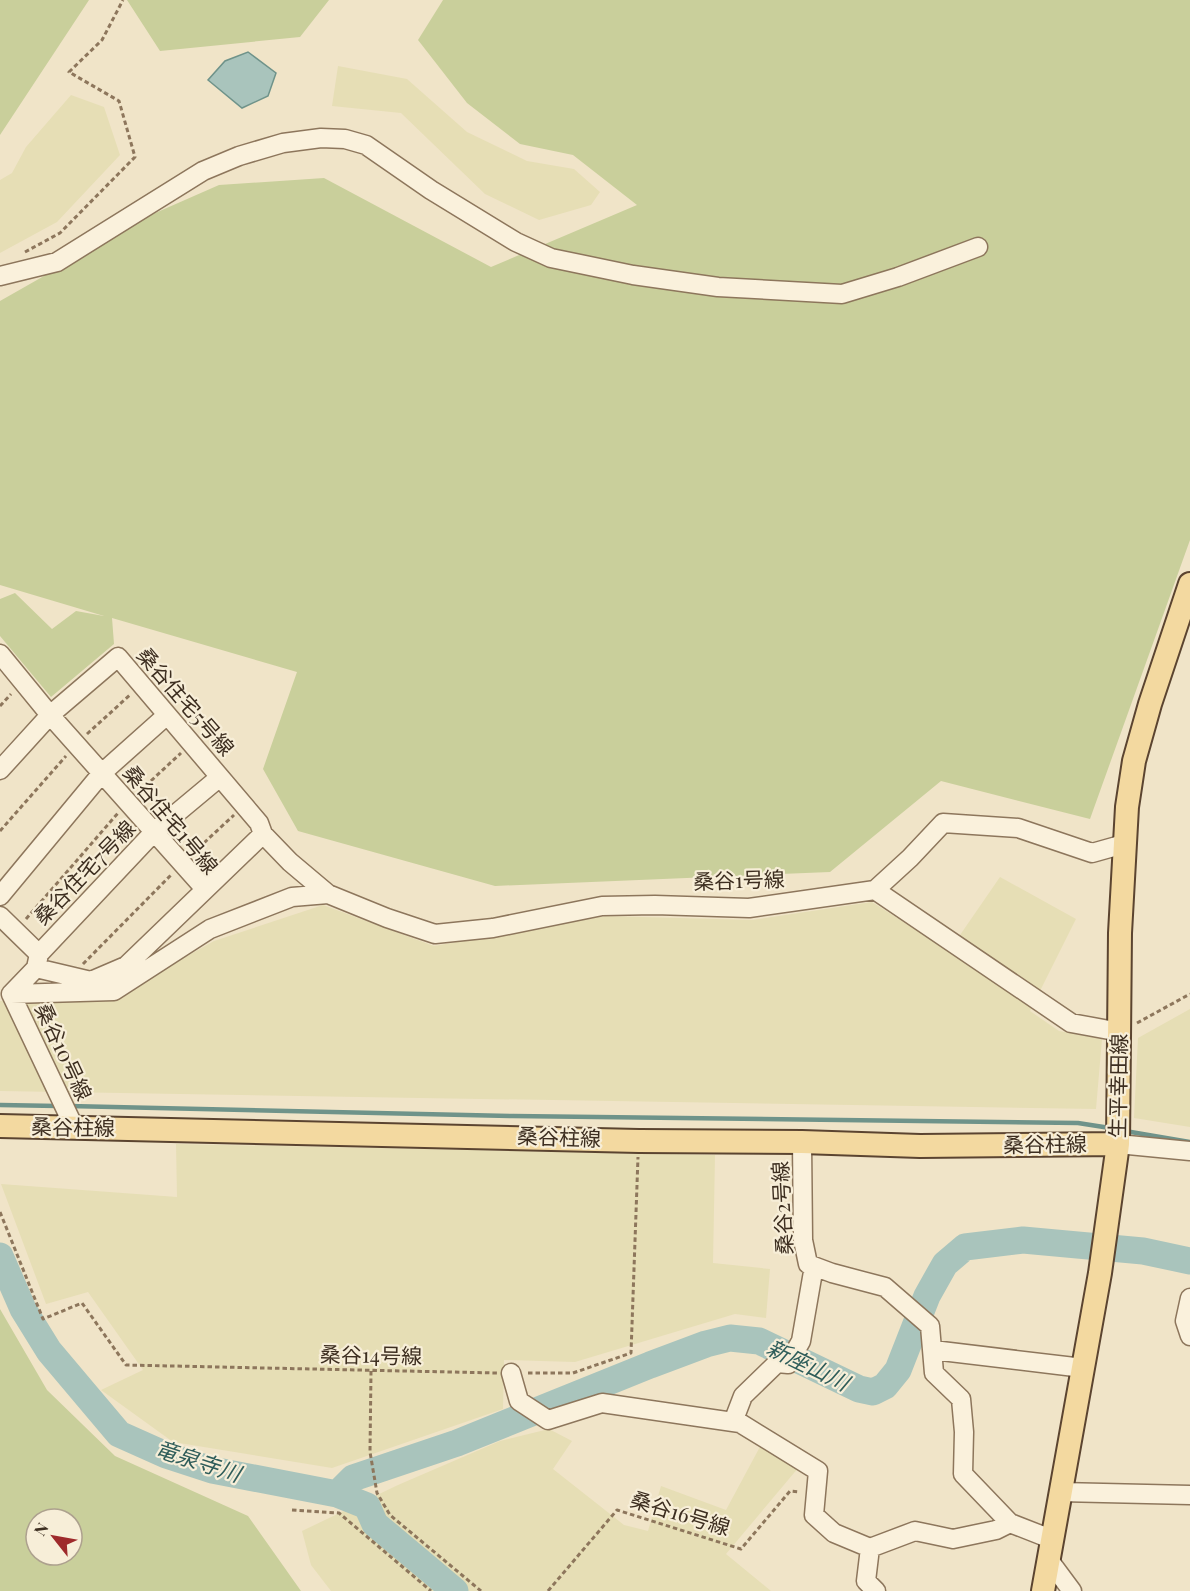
<svg xmlns="http://www.w3.org/2000/svg" width="1190" height="1591" font-family="'Playfair Display','Noto Sans JP',serif">
  <style>
    .farmland { fill: #e6deb5 }
    .green { fill: #c9cf9b; fill-rule: evenodd }
    .water { fill: #a9c4bc; stroke: #6f938a; stroke-width: 1.5 }
    .lines { fill: none; stroke-linecap: round; stroke-linejoin: round }
    .stream { stroke: #6f938a; stroke-width: 4.5 }
    .river { stroke: #a9c4bc; stroke-width: 27 }
    .minor-casing { stroke: #8d765c; stroke-width: 21 }
    .major-casing { stroke: #5b4430; stroke-width: 26 }
    .path { stroke: #8d765c; stroke-width: 3; stroke-dasharray: 4.5 3; stroke-linecap: butt }
    .minor { stroke: #faf1dc; stroke-width: 18 }
    .major { stroke: #f3d9a0; stroke-width: 22 }
    .labels { text-anchor: middle; stroke-width: 4.5; stroke-linejoin: round; paint-order: stroke }
    .street-label { font-size: 21px; fill: #3d2e20; stroke: #f7eed8 }
    .water-label { font-size: 22px; font-style: italic; fill: #2f5d5a; stroke: #f7eed8 }
  </style>
  <rect width="100%" height="100%" fill="#f0e4c8"/>
  <path class="farmland" d="M338,66L407,79L467,132L527,161L574,169L600,192L591,205L539,220L485,194L401,113L332,106Z
    M71,95L104,107L120,155L57,222L0,253V180L12,173L26,147Z
    M1000,877L1076,919L1030,1011L1059,1031L1102,1039L1096,1109L0,1091V1001L110,999L214,941L323,905L434,946L606,916L752,920L872,902L949,951Z
    M1190,1009V1127L1134,1118L1138,1038Z
    M176,1144L715,1155L713,1263L770,1269L766,1318L735,1314L575,1362L504,1360L503,1409L332,1468L173,1442L101,1390L143,1370L88,1292L46,1304L1,1184L177,1197Z
    M549,1429L572,1441L553,1469L624,1525L648,1531L661,1486L726,1510L762,1443L799,1467L726,1554L771,1591H331L311,1565L302,1531L398,1485L500,1441Z"/>
  <path class="green" d="M0,0H89L0,135Z
    M127,0H329L300,37L160,51Z
    M443,0H1190V540L1090,819L941,781L830,872L495,886L298,831L263,769L297,672L112,618L114,644L51,697L0,636V599L15,593L52,629L76,611L104,616L0,585V301L153,214L219,185L324,178L491,267L637,205L573,155L520,144L467,103L418,40Z
    M0,1309L47,1390L115,1456L248,1516L301,1591H0ZM36,1519H72V1555H36Z"/>
  <path class="water" d="M248,52L276,73L268,96L242,108L208,80L225,61Z"/>
  <g class="lines">
    <path class="stream" d="M0,1105L58,1106
      M69,1106L513,1116L1078,1123L1110,1128
      M1125,1131L1190,1142"/>
    <path class="river" d="M0,1256L23,1309L49,1351L119,1434L166,1455L212,1470L337,1494L367,1506L375,1524L455,1591
      M337,1494L353,1478L457,1443L650,1365L706,1344L730,1338L759,1341L859,1389L873,1392L885,1386L898,1370L927,1296L945,1264L965,1247L1023,1240L1143,1251L1190,1261"/>
    <defs>
      <path id="minor" d="M0,276L57,262L203,171L239,156L283,143L321,138L345,139L366,145L431,190L516,242L551,258L633,275L718,287L842,294L898,277L978,247
        M0,654L50,715L205,889
        M0,770L50,715L118,657L259,823L263,834L290,862L328,894L387,918L435,934L493,928L602,906L655,905L749,908L875,890L1071,1023L1120,1032
        M875,890L910,858L943,823L1018,828L1092,853L1124,844
        M0,896L102,773L167,715
        M0,916L39,954L36,968L11,994
        M39,954L154,832L220,777
        M36,968L91,981L126,966L263,834
        M11,994L114,991L210,929L292,897L328,894
        M11,994L75,1129
        M802,1142L803,1240L808,1264L832,1273L885,1287L930,1326L934,1373L961,1399L964,1432L963,1474L1010,1523L1051,1539
        M1118,1144L1190,1151
        M1190,1298L1185,1321L1190,1336
        M933,1350L1083,1368
        M511,1373L519,1401L548,1420L602,1403L740,1423L818,1471L814,1515L834,1533L870,1548L915,1531L953,1539L996,1530L1010,1523
        M733,1422L743,1396L777,1363L788,1364L801,1341L814,1266
        M1060,1492L1190,1495
        M870,1548L866,1581L876,1591
        M1049,1560L1072,1591"/>
      <path id="major" d="M0,1126L639,1141L802,1142L920,1146L1118,1144
        M1043,1591L1100,1273L1118,1144L1120,933L1127,807L1134,761L1150,704L1190,584"/>
    </defs>
    <use href="#minor" class="minor-casing"/>
    <use href="#major" class="major-casing"/>
    <path class="path" d="M25,252L60,233L135,157L119,101L69,72L102,40L123,0
      M0,706L11,694
      M87,734L131,694
      M140,791L181,753
      M0,831L66,756
      M193,853L234,815
      M26,919L118,813
      M83,964L171,875
      M1137,1023L1190,994
      M0,1212L43,1319L82,1303L126,1365L497,1373
      M371,1371L370,1452L377,1493L390,1515L481,1591
      M528,1373H573L631,1353L638,1157
      M292,1510L339,1513L431,1591
      M548,1591L617,1510L741,1549L790,1491L800,1492"/>
    <use href="#minor" class="minor"/>
    <use href="#major" class="major"/>
  </g>
  <g class="labels">
    <g class="street-label">
      <text transform="translate(185 702) rotate(49)" y="7">桑谷住宅5号線</text>
      <text transform="translate(170 820) rotate(50)" y="7">桑谷住宅1号線</text>
      <text transform="translate(85 873) rotate(-46)" y="7">桑谷住宅7号線</text>
      <text transform="translate(739 881) rotate(-2)" y="7">桑谷1号線</text>
      <text transform="translate(63 1052) rotate(65)" y="7">桑谷10号線</text>
      <text transform="translate(1119 1086) rotate(-89)" y="7">生平幸田線</text>
      <text transform="translate(73 1128) rotate(1)" y="7">桑谷柱線</text>
      <text transform="translate(559 1138) rotate(2)" y="7">桑谷柱線</text>
      <text transform="translate(1045 1145) rotate(-1)" y="7">桑谷柱線</text>
      <text transform="translate(783 1208) rotate(-93)" y="7">桑谷2号線</text>
      <text transform="translate(371 1356) rotate(1)" y="7">桑谷14号線</text>
      <text transform="translate(680 1514) rotate(17)" y="7">桑谷16号線</text>
    </g>
    <g class="water-label">
      <text transform="translate(808 1365) rotate(26)" y="8">新座山川</text>
      <text transform="translate(198 1461) rotate(18)" y="8">竜泉寺川</text>
    </g>
  </g>
  <g transform="translate(54 1537) rotate(301)"><circle r="28" fill="#f7eed8" stroke="#ada18e" stroke-width="1.5"/>
  <path d="M0-4.5L10 22L0 15L-10 22Z" fill="#9e2a2b"/>
  <text y="-9" font-size="16" font-weight="bold" text-anchor="middle" fill="#3d2e20">N</text>
  </g>
</svg>
